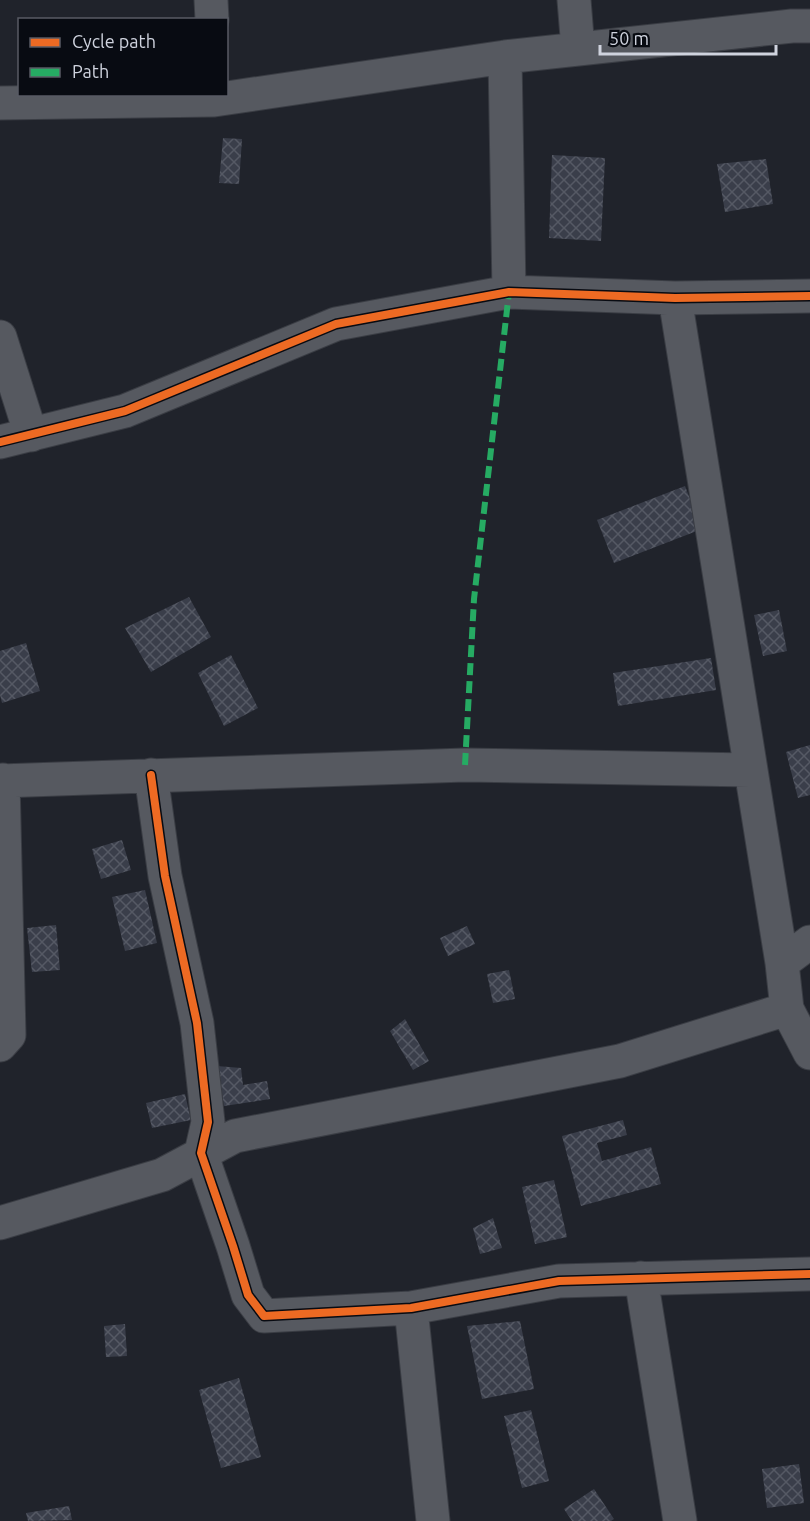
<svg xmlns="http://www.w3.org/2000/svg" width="810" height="1521" font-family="Ubuntu,sans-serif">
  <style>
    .building { fill: url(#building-cross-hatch) }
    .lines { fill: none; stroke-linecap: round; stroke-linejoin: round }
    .minor-casing { stroke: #3a3d44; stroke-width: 35 }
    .minor { stroke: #565960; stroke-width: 33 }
    .quiet { stroke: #26ab63; stroke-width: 6; stroke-dasharray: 12 6; stroke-linecap: butt }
    .cycleway-casing { stroke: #080b12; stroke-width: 11 }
    .cycleway { stroke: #ed6a23; stroke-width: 8 }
  </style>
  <defs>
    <pattern id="building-cross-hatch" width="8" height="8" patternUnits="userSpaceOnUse" patternTransform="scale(1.5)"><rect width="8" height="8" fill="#3a3e4a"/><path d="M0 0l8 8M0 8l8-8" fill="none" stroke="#555964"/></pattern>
  </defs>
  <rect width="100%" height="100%" fill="#20232b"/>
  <path class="building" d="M223,138L242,139L239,184L219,183Z
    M552,155L605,158L601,241L549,238Z
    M766,159L773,204L725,212L717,164Z
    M685,486L702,529L614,563L597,520Z
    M189,597L211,637L151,672L125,628Z
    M779,610L787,651L763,656L754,615Z
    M26,643L40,691L2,703L0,695V651Z
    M231,655L258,708L224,726L198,673Z
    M711,658L716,690L618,706L613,673Z
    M810,745V795L798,798L786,752Z
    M122,840L131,870L101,879L92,849Z
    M145,890L157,943L125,951L112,897Z
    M56,925L60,970L32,972L27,928Z
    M467,926L475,944L448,956L440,938Z
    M509,970L515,999L493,1003L487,974Z
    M405,1019L429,1061L413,1070L390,1031Z
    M217,1066L241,1068L243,1085L267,1081L270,1099L224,1106Z
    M185,1094L191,1120L152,1128L146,1103Z
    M623,1120L627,1135L597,1143L602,1161L651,1147L661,1184L581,1206L562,1136Z
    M554,1180L567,1237L535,1244L522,1187Z
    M493,1218L502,1248L480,1254L473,1228Z
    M520,1321L534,1389L482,1399L467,1326Z
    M125,1324L127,1356L106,1357L104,1326Z
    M239,1378L261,1457L221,1468L199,1390Z
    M531,1410L549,1481L522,1488L504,1416Z
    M799,1464L804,1503L767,1508L762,1469Z
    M594,1489L614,1519L611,1521H572L564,1509Z
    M69,1506L72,1520L28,1521L26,1513Z"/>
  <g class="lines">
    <defs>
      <path id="minor" d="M211,0L212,20
        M574,0L578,49
        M505,57L509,292
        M0,103L214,100L505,57L792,26H810
        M675,298L782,963L787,1009L810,1053
        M0,337L31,435
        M0,442L125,411L336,324L509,292L675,298L810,296
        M151,775L165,876L197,1023L208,1122L201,1153L233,1246L248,1295L264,1316L411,1308L559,1281L810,1274
        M0,781L465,765L750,770
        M782,963L810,942
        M0,1045L9,1035L3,780
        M0,1223L162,1175L235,1136L620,1061L787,1009
        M641,1278L680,1521
        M411,1308L433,1521"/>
    </defs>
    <use href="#minor" class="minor-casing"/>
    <use href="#minor" class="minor"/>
    <path class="quiet" d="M465,765L474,599L509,292"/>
    <defs>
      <path id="cycleway" d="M0,442L125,411L336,324L509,292L675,298L810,296
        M151,775L165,876L197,1023L208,1122L201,1153L233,1246L248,1295L264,1316L411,1308L559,1281L810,1274"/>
    </defs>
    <use href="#cycleway" class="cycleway-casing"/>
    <use href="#cycleway" class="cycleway"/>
  </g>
  <rect x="18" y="18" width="210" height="78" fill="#080b12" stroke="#585b64" stroke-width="1.5"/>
  <rect x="30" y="38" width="30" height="9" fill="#ed6a23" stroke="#585b64" stroke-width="1.5"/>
  <text x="72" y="48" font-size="18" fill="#cfd3de">Cycle path</text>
  <rect x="30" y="68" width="30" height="9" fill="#26ab63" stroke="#585b64" stroke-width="1.5"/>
  <text x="72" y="78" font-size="18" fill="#cfd3de">Path</text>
  <path d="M600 45v9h176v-9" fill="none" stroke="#cfd3de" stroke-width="3"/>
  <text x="609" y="45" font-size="18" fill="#cfd3de" stroke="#080b12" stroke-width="4.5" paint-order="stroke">50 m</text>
</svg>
